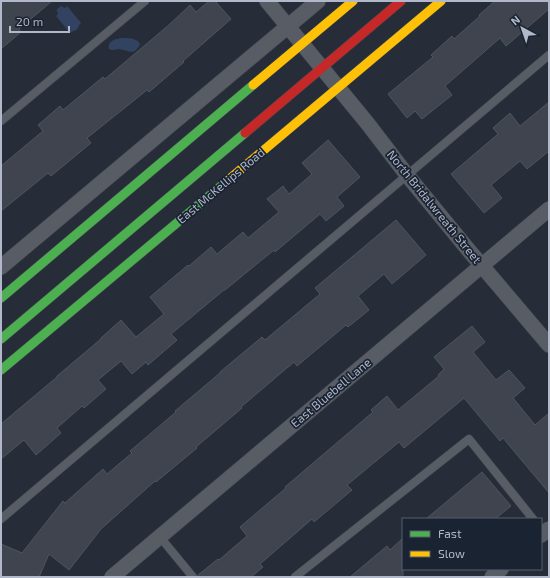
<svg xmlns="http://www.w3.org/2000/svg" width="550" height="578" font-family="'Exo 2',sans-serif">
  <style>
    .water { fill: #324362 }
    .building { fill: #3f444e; stroke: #4f555f }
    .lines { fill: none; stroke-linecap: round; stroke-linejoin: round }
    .lane-casing { stroke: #444850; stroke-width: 9 }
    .street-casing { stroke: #444850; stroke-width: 16 }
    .fast-casing { stroke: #444850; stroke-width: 10 }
    .slow-casing { stroke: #444850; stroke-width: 10 }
    .jam-casing { stroke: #444850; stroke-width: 10 }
    .lane { stroke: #585c64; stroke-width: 8 }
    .street { stroke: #585c64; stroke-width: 15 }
    .fast { stroke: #4caf50; stroke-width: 9 }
    .slow { stroke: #ffc107; stroke-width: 9 }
    .jam { stroke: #c62828; stroke-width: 9 }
    .labels { text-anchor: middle; stroke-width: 3.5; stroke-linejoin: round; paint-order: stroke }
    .street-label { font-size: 12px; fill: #b0b8c9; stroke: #1a2332 }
  </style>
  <rect width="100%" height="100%" fill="#272d38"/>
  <path class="water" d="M61,6L65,8L67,6L81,23L79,25C78,31 74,30 70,33L56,16L58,14L57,11V9Z
    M122,38C129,38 137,38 140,44C134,57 128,50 119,49C115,49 113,51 109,49C107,41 115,39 122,38Z"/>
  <path class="building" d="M1,1H52L19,29L21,32L1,49Z
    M209,1H215L231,19L183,61L184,62L149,92L147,90L87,138L91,143L51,176L48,173L1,211V166L43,131L38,125L60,106L63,110L103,77L105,79L170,24L190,5L196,12Z
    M495,1H549V9L506,46L500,38L445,86L452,95L422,119L415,111L407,118L388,94L433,57L431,55L452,36L454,39L480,16L479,15Z
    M549,102V151L527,169L520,161L491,185L502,198L484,213L451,174L498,134L493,128L510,113L520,126Z
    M328,140L360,177L337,197L344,206L326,221L320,214L275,252L274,250L225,290H224L171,334L177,340L148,365L146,362L132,374L121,361L98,380L106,389L84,408L82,406L57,428L61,433L36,455L24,440L1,459V424L57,377V376L101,339V338L121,320L136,337L164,314L150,297L188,265L189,266L211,247L217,254L243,232L248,238L279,212L267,199L283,186L289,194L312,174L302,163Z
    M396,220L426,255L392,284L384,274L358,296L369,310L348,327L346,325L297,366L294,362L241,407L242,408L196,447L197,448L156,482L155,481L101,529L69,570L49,554L39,577H1V544L22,553L63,501L65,503L103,469L107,474L132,453L130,451L176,412L175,411L220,373V372L262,337L265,340L320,294L315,288Z
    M472,326L485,342L473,352L496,380L509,370L525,388L513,398L535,425L549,413V493L503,438L500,441L464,398L404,448L399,442L347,485L352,490L314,522L312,519L260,564L263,567L251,577H198V575L218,559L219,560L247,536L240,527L286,488L285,487L373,412L371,410L387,396L398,410L439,376L438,375L444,369L434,357Z
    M482,472L511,506L495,519H426Z
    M403,538V577H350L387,546L390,550Z"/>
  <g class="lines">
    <defs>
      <path id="lane" d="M1,121L145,1
        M1,519L549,55
        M160,537L193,577
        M295,577L469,439L533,519"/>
      <path id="street" d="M267,1L368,124L407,175L466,247L549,345
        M1,267L318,1
        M541,535L549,529
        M112,577L549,209
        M492,577L501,569"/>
      <path id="fast" d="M1,298L253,85
        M1,339L245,133
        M1,370L227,181"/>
      <path id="slow" d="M253,85L353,1
        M227,181L441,1"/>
      <path id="jam" d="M245,133L401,1"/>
    </defs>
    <use href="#lane" class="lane-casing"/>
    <use href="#street" class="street-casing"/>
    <use href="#fast" class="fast-casing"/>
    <use href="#slow" class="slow-casing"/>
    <use href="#jam" class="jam-casing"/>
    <use href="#lane" class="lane"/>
    <use href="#street" class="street"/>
    <use href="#fast" class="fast"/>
    <use href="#slow" class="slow"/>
    <use href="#jam" class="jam"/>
  </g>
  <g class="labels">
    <g class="street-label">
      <text transform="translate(221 186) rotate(-40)" y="4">East McKellips Road</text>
      <text transform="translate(434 207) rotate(51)" y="4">North Bridalwreath Street</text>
      <text transform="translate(331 393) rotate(-40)" y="4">East Bluebell Lane</text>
    </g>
  </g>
  <rect width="550" height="578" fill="none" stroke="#b0b8c9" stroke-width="4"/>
  <rect x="402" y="518" width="140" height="52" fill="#1a2332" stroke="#565f6e"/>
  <rect x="410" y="531" width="20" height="6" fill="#4caf50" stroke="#565f6e"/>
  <text x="438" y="538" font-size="12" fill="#b0b8c9">Fast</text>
  <rect x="410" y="551" width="20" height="6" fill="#ffc107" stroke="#565f6e"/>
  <text x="438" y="558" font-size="12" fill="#b0b8c9">Slow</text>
  <g transform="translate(522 28) rotate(320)" stroke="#1a2332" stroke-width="3" paint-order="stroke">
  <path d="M0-3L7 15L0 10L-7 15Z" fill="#b0b8c9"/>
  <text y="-6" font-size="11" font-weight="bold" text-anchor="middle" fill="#b0b8c9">N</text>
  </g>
  <path d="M10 26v6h59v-6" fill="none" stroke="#b0b8c9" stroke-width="2"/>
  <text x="16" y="26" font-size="12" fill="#b0b8c9" stroke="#1a2332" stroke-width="3" paint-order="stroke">20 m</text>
</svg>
